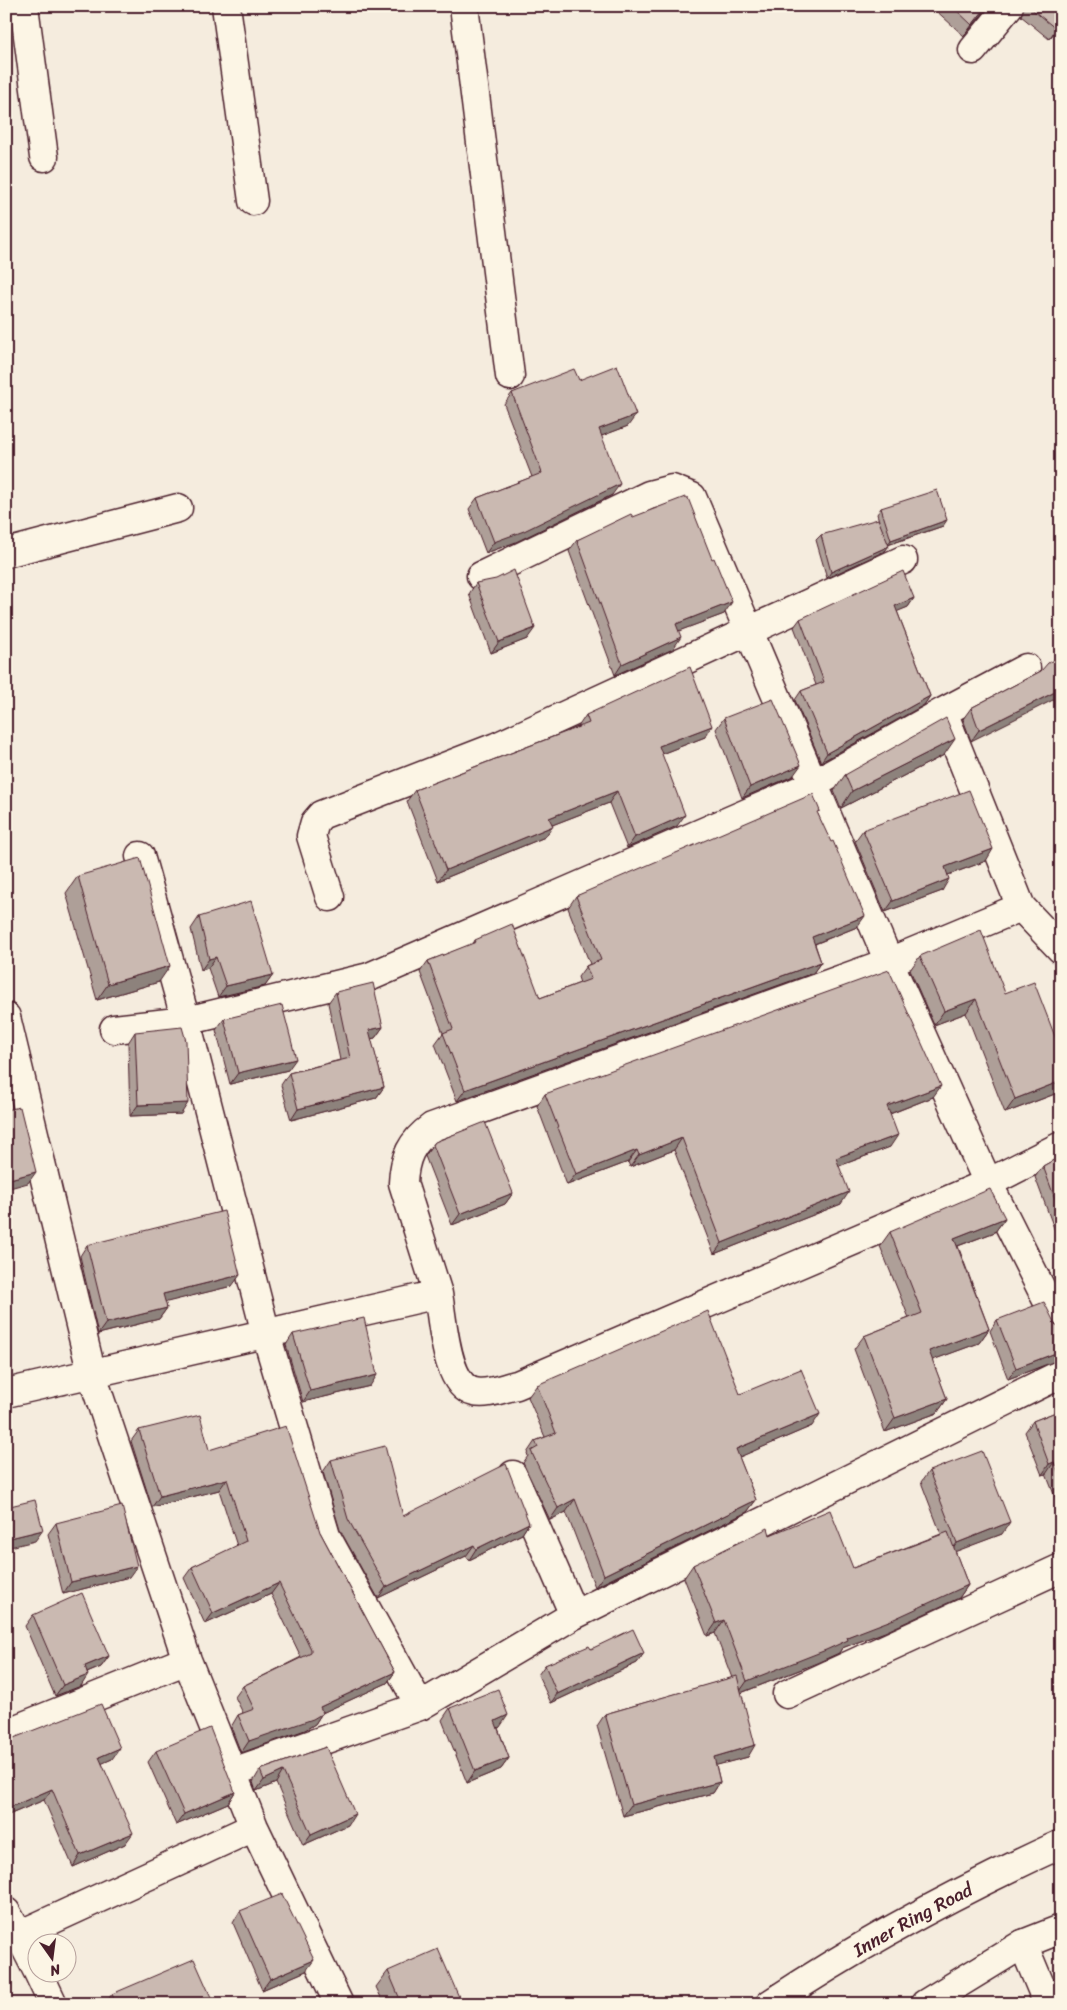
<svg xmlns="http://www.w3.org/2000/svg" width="1067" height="2010" font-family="Sriracha,sans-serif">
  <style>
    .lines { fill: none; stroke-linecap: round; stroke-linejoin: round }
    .street-casing { stroke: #4a1f2b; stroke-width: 31 }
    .highway-casing { stroke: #4a1f2b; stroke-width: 31 }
    .street { stroke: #fcf5e5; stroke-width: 28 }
    .highway { stroke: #fcf5e5; stroke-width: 28 }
    .wall { fill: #ae9f98; stroke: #4a1f2b }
    .shaded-wall { fill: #8d827c; stroke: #4a1f2b }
    .building { fill: #cab9b1; stroke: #4a1f2b }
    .labels { text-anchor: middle; stroke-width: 4.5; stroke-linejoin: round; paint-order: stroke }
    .street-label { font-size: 19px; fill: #4a1f2b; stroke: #fcf5e5 }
  </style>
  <rect width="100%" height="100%" fill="#f5ecde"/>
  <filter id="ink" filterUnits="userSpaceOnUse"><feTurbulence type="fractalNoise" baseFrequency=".02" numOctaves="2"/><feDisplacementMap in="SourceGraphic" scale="10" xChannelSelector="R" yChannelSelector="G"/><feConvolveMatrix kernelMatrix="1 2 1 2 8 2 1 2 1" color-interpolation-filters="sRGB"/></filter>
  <g filter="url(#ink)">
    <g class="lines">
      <defs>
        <path id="street" d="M24,6L44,157
          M226,6L253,201
          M464,6L510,376
          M973,50L1009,6
          M6,553L178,508
          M481,576L649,495L672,489L692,497L889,962L988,1183L1061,1328
          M943,712L1026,668
          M140,856L186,1021L266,1334L326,1536L420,1706L574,1615L1061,1374
          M330,897L311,836L315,822L321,815L496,747L903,560
          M6,1017L92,1375L187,1660L254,1827L339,2004
          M114,1029L186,1021L369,977L814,784L943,712L1021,907
          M438,1294C443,1319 445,1385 474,1392C488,1395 503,1388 517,1385L988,1183L1061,1146
          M6,1393L438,1294L403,1183C404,1158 411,1142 432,1127L889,962L1021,907L1061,949
          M513,1475L574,1615
          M787,1694L1061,1568
          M6,1733L187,1660
          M233,1772L420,1706
          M6,1912L19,1935
          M1023,1944L1048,2004
          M38,1972L19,1935L254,1827
          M38,1972L53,2004"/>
        <g id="highway">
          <path id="s1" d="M770,2004C862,1943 960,1890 1061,1844"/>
          <path d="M925,2004L1023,1944L1061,1929"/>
        </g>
      </defs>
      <use href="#street" class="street-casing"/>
      <use href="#highway" class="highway-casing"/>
      <use href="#street" class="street"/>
      <use href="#highway" class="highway"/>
    </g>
    <path class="wall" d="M933,6H989L964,36L932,7Z
      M1024,6H1061V25L1049,39L1021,16L1024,8Z
      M579,380L628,426L601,436L612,495L516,542L486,553L469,509L477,498L532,477L504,404L512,393Z
      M881,508L943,526L888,545L885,551L827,578L816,540L821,535L881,528L877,514Z
      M633,517L724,614L678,631L673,649L615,675L569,551L577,540Z
      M476,583L527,639L491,653L469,594Z
      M914,598L908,607L897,611L930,696L924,705L821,762L795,700L801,691L816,685L794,627L800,619Z
      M1061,656L971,741L963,719L971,708L1041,671Z
      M586,715L705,737L661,754L677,826L627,848L609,803L552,825L553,826L545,837L438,881L407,801L415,790L578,727Z
      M724,718L793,776L742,798L716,729Z
      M944,755L841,808L834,791L845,775Z
      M818,814L857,927L815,944L821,962L813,973L457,1101L435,1044L443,1033L420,972L428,961L473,944L475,940L540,998L580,983L578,977L586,966L590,964L568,908L576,896Z
      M863,830L986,861L948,875L942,891L885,912L855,841Z
      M78,876L159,982L97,1000L66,893Z
      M199,917L273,975L265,986L218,997L208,968L201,970L191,929Z
      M920,956L1005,993L1060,1092L1005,1113L966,1013L934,1025L910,970Z
      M336,992L383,1027L375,1038L371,1039L384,1087L376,1098L291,1120L281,1085L289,1073L340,1060L328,1003Z
      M224,1019L288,1070L230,1084L216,1030Z
      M135,1032L181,1114L130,1116L128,1043Z
      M545,1094L933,1097L890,1114V1147L839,1166L841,1204L714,1254L674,1150L630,1167L628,1162L567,1185L537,1106Z
      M435,1142L513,1193L505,1204L452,1225L425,1156Z
      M1061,1156V1247L1035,1177L1043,1166Z
      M1005,1218L995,1232L958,1246L989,1329L979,1343L932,1360L947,1399L937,1413L885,1432L854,1349L864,1336L909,1318L880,1246L890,1232Z
      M87,1245L232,1286L165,1302L167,1308L159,1319L98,1334L80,1256Z
      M997,1320L1055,1324L1061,1330V1359L1008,1379L990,1331Z
      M293,1334L370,1386L303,1402L286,1345Z
      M537,1385L740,1394L812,1426L739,1457L756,1500L747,1512L595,1587L566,1512L550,1520L523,1463L528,1456L527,1453L535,1441L545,1437L528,1397Z
      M1061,1410V1512L1046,1474L1042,1475L1025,1432L1033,1421Z
      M139,1430L209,1450L320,1532L395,1672L387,1683L322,1713L315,1724L305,1730L241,1753L231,1727L238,1715L243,1713L235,1697L243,1686L301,1657L271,1594L205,1624L184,1578L192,1567L237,1546L219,1490L152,1507L131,1441Z
      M331,1460L403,1516L529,1523L522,1534L469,1560L466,1556L378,1598L340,1530L323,1472Z
      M929,1471L1002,1534L955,1551L968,1585L959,1598L885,1632L842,1648L839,1653L817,1663L741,1693L748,1757L716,1765L720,1782L713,1793L623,1816L597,1726L605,1714L732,1678L715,1633L707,1636L684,1578L693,1565L770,1535L853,1568L941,1534L921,1482Z
      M56,1523L129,1577L63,1594L48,1534Z
      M33,1615L109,1656L101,1667L87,1673L81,1686L55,1696L25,1626Z
      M591,1649L644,1653L637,1663L551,1703L538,1675L545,1665Z
      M450,1708L500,1727L498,1728L509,1758L501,1769L467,1783L442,1720Z
      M6,1741L112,1759L102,1763L125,1844L73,1867L44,1800L6,1816Z
      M326,1747L348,1825L303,1845L276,1783L256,1791L253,1782L260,1770Z
      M156,1751L235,1792L228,1803L176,1825L148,1762Z
      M240,1911L306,1971L262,1990L233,1923Z
      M388,1971L462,2004H384L376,1987Z
      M112,1994L214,2004H105Z"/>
    <path class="shaded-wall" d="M987,6H989L964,36L972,25Z
      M1061,23V25L1049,39L1056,29Z
      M636,415L628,426L591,440L599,429Z
      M620,484L612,495L516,542L486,553L494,542Z
      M947,520L943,526L887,545L891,540Z
      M889,546L885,551L827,578L831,572Z
      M914,598L908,607L889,615L895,606Z
      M732,602L724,614L668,635L676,624Z
      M535,628L527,639L491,653L499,642Z
      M681,637L673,649L615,675L622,664Z
      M1061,689V696L971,741L979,730Z
      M930,696L924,705L821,762L827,753Z
      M712,726L705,737L651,758L659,746Z
      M955,739L944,755L841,808L852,791Z
      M801,765L793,776L742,798L750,787Z
      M617,791L609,803L542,829L549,818Z
      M685,815L677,826L627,848L635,837Z
      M553,826L545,837L438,881L446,870Z
      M993,849L986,861L937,879L945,867Z
      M949,879L942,891L885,912L893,901Z
      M865,916L857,927L804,948L812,937Z
      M216,957L208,968L201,970L209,959Z
      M821,962L813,973L457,1101L465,1090Z
      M170,966L159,982L97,1000L108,984Z
      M273,975L265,986L218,997L226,986Z
      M976,999L966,1013L934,1025L944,1011Z
      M383,1027L375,1038L361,1041L369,1030Z
      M296,1059L288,1070L230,1084L238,1073Z
      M1061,1081L1060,1092L1005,1113L1015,1099Z
      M941,1086L933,1097L879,1118L887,1106Z
      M384,1087L376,1098L291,1120L298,1109Z
      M188,1103L181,1114L130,1116L138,1105Z
      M898,1135L890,1147L828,1170L836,1158Z
      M682,1138L674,1150L630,1167L639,1155Z
      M637,1150L628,1162L567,1185L576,1174Z
      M36,1172L28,1183L6,1189V1180Z
      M849,1192L841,1204L714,1254L722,1243Z
      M513,1193L505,1204L452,1225L460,1214Z
      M1005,1218L995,1232L944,1251L954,1238Z
      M240,1275L232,1286L155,1305L163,1294Z
      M167,1308L159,1319L98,1334L106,1323Z
      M989,1329L979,1343L919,1365L929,1351Z
      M1061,1351V1359L1008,1379L1016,1368Z
      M377,1375L370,1386L303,1402L310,1391Z
      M947,1399L937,1413L885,1432L895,1418Z
      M820,1414L812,1426L728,1462L736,1449Z
      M1054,1462L1046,1474L1042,1475L1049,1464Z
      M227,1479L219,1490L152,1507L160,1496Z
      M575,1499L566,1512L550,1520L558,1508Z
      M756,1500L747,1512L595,1587L604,1575Z
      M1010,1522L1002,1534L949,1554L957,1543Z
      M529,1523L522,1534L469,1560L476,1549Z
      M43,1530L35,1541L6,1548V1539Z
      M474,1545L466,1556L378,1598L386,1587Z
      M137,1566L129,1577L63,1594L71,1582Z
      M279,1583L271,1594L205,1624L213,1613Z
      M968,1585L959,1598L885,1632L842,1648L839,1653L817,1663L738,1694L747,1681L847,1637Z
      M724,1620L715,1633L707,1636L716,1623Z
      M644,1653L637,1663L551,1703L557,1694Z
      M109,1656L101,1667L77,1677L85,1666Z
      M395,1672L387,1683L322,1713L315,1724L305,1730L241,1753L249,1741L320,1707Z
      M88,1675L81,1686L55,1696L63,1685Z
      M508,1715L500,1727L488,1733L495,1721Z
      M755,1745L748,1757L706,1768L714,1757Z
      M120,1748L112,1759L92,1768L99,1757Z
      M509,1758L501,1769L467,1783L475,1771Z
      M283,1771L276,1783L256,1791L264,1780Z
      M720,1782L713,1793L623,1816L631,1805Z
      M52,1789L44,1800L6,1816V1809Z
      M235,1792L228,1803L176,1825L184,1814Z
      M355,1814L348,1825L303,1845L311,1834Z
      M133,1833L125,1844L73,1867L80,1855Z
      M12,1955L6,1963V1958Z
      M314,1960L306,1971L262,1990L270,1979Z"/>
    <path class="building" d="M952,6H987L972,25Z
      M1028,6H1061V23L1056,29Z
      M617,365L636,415L599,429L620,484L524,531L494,542L477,498L542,473L512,393L574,369L579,380Z
      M937,490L947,520L891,540L881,508Z
      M685,497L688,498L712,559L714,558L732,602L676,624L681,637L622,664L577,540L631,514L633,517Z
      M878,519L889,546L831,572L821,535Z
      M514,570L535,628L499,642L476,583L496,579Z
      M903,571L914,598L895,606L930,696L827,753L801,691L824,682L800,619Z
      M1061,656V689L979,730L971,708L1041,671L1048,663Z
      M690,667L712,726L659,746L685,815L635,837L617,791L549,818L553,826L446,870L415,790L589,723L586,715Z
      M773,699L801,765L750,787L724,718Z
      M946,718L955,739L852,791L845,775Z
      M969,790L993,849L945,867L949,879L893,901L863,830Z
      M813,794L820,811L817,812L831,842L833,841L865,916L812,937L821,962L465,1090L443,1033L453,1029L428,961L476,942L475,940L512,924L540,998L591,979L586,966L601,960L576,896Z
      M140,858L170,966L108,984L78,876Z
      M251,901L273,975L226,986L216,957L209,959L199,917Z
      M981,930L1005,993L1034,982L1061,1052V1081L1015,1099L976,999L944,1011L920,956Z
      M889,970L941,1086L887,1106L898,1135L836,1158L849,1192L722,1243L682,1138L639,1155L637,1150L576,1174L545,1094Z
      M373,983L383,1027L369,1030L384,1087L298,1109L289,1073L350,1058L336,992Z
      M282,1005L296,1059L238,1073L224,1019Z
      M182,1027L186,1041L188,1103L138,1105L135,1032Z
      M20,1107L36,1172L6,1180V1110Z
      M485,1122L513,1193L460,1214L433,1145L435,1142Z
      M1061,1156V1215L1043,1166Z
      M990,1189L1005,1218L954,1238L989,1329L929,1351L947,1399L895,1418L864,1336L922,1313L890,1232Z
      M224,1211L240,1275L163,1294L167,1308L106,1323L87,1245Z
      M1044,1302L1055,1324L1061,1330V1351L1016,1368L997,1320Z
      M708,1311L740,1394L801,1369L820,1414L736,1449L756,1500L604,1575L575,1499L558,1508L531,1451L538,1447L535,1441L556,1433L537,1385Z
      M364,1318L377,1375L310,1391L293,1334Z
      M1061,1410V1480L1054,1462L1049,1464L1033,1421Z
      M200,1415L209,1450L286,1426L320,1532L395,1672L320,1707L323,1713L313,1719L249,1741L238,1715L254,1709L243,1686L311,1653V1649L279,1583L213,1613L192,1567L246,1541L227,1479L160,1496L139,1430Z
      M385,1446L403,1516L506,1464L529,1523L476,1549L474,1545L386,1587L348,1519L331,1460Z
      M982,1451L1010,1522L957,1543L929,1471Z
      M35,1500L43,1530L6,1539V1507Z
      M122,1506L137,1566L71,1582L56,1523Z
      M830,1510L853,1568L948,1532L968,1585L894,1619L847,1637L848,1640L826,1650L747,1681L724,1620L716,1623L693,1565L768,1528L770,1535Z
      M82,1593L109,1656L85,1666L88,1675L63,1685L33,1615Z
      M633,1629L644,1653L557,1694L545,1665L589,1646L591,1649Z
      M737,1676L755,1745L714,1757L720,1782L631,1805L605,1714Z
      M498,1689L508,1715L495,1721L509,1758L475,1771L450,1708Z
      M101,1704L120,1748L99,1757L133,1833L80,1855L52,1789L6,1809V1741Z
      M210,1728L235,1792L184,1814L156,1751Z
      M326,1747L355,1814L311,1834L283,1771L264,1780L260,1770Z
      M282,1894L314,1960L270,1979L240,1911Z
      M6,1943L12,1955L6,1958Z
      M438,1949L462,2004H402L388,1971Z
      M194,1959L214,2004H116L112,1994Z"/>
  </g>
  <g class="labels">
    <g class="street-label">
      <text dy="7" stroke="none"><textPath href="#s1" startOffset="166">Inner Ring Road</textPath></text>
    </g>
  </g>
  <rect width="1067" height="2010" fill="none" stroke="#fcf5e5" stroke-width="25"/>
  <rect x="12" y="12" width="1042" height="1985" fill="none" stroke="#4a1f2b" stroke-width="2" filter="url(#ink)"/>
  <g transform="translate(52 1958) rotate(166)"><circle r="24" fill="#fcf5e5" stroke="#b59f9b"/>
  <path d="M0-4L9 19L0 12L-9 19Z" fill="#4a1f2b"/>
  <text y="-8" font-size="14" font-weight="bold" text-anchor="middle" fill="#4a1f2b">N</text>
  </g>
</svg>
